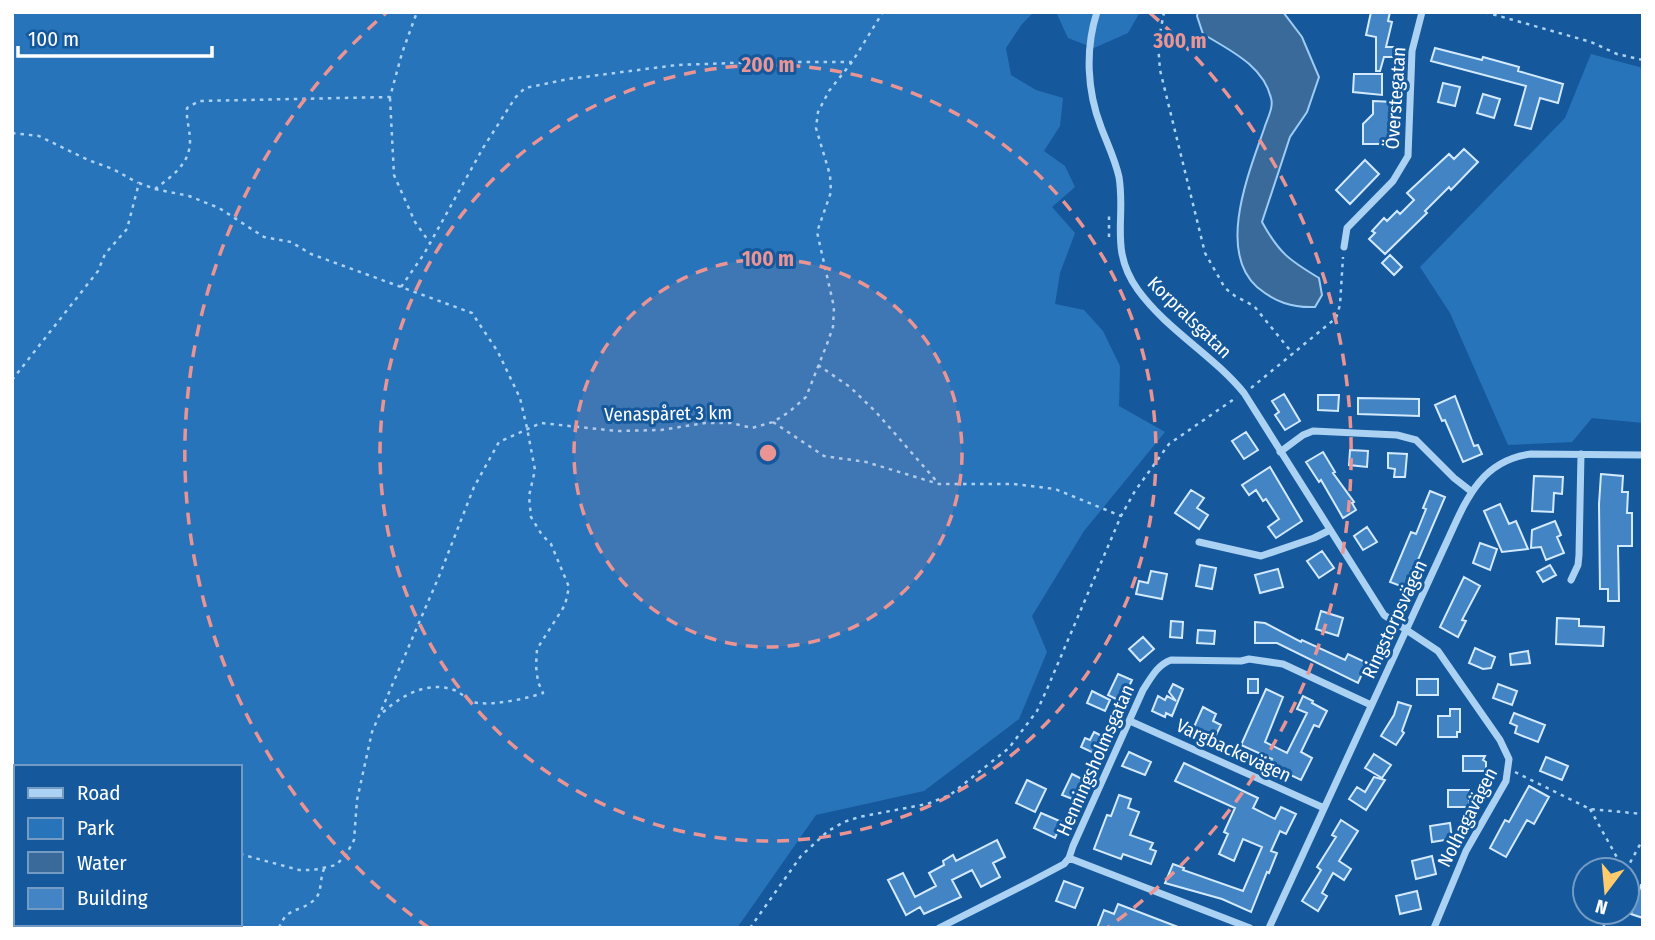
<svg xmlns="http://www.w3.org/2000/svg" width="1655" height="940" font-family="'Fira Sans Condensed',sans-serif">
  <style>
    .green { fill: #2874ba; fill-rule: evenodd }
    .water { fill: #3a6a9a; stroke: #9eccf5; stroke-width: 2 }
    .building { fill: #4385c4; stroke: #d3e9fd; stroke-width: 2 }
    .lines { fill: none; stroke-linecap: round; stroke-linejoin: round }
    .path { stroke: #abd1f3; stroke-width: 2.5; stroke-dasharray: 3.5 5; stroke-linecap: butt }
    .minor { stroke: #abd1f3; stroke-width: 7 }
    .tertiary { stroke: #abd1f3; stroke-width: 12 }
    .ring { fill: none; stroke: #ea9494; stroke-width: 3.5; stroke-dasharray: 12 9 }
    .labels { text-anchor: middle; stroke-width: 6; stroke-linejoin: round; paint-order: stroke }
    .street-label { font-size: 19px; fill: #fff; stroke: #15599c }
    .centre { fill: #ea9494; stroke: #15599c; stroke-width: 3.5 }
    .ring-label { font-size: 21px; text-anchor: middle; font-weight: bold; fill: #ea9494; stroke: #15599c; stroke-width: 6; stroke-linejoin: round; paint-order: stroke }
  </style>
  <rect width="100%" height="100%" fill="#15599c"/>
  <path class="green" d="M12,12H1034L1022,24L1006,48L1011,75L1036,90L1063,98L1060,126L1044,151L1065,166L1075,187L1052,207L1075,233L1060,273L1055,304L1084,310L1103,331L1120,366L1119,406L1165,432L1084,531L1032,616L1047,652L1019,719L924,791L816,815L737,928H12ZM16,767H240V924H16Z
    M1056,12H1140L1128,33L1094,48L1068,38Z
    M1591,54L1643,68V423L1592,418L1572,442L1508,445L1450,313L1420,267L1565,118Z"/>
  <path class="water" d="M1198,12H1283L1302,37L1319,77L1307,112L1290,137L1262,222C1279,253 1289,260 1319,278L1322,295L1315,307C1292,308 1275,302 1257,287C1216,250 1250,170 1264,129C1267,119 1274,107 1271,98C1263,65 1229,50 1203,34L1197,16Z"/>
  <path class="building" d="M1371,12H1390L1388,21L1392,22L1386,47H1395L1394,57H1384L1380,71H1376V37L1366,35Z
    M1435,48L1482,60L1483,57L1519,67L1518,71L1563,84L1558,103L1540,98L1531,129L1515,125L1526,86L1431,61Z
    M1354,74H1382V95L1353,92Z
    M1443,83L1460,87L1455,106L1438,102Z
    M1483,94L1500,99L1494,118L1477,113Z
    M1373,101L1394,102V137H1391V144H1363V124L1373,114Z
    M1464,149L1478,162L1451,190L1449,187L1425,211L1427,213L1385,254L1369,239L1375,233L1372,231L1384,218L1387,221L1397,211L1400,214L1414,200L1407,193L1449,154L1454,159Z
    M1365,160L1379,174L1350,204L1336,190Z
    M1390,255L1402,267L1394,275L1382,263Z
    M1284,394L1300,421L1285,430L1275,415L1279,412L1272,401Z
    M1318,395H1339L1338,411L1318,410Z
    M1455,396L1474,446L1478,445L1482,454L1463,462L1445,420L1442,421L1435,405Z
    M1358,398L1419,399V416L1358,414Z
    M1246,432L1258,450L1244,459L1232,441Z
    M1350,450L1368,451L1367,467L1349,465Z
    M1323,452L1335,472L1333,473L1354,502L1352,503L1356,510L1343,518L1321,480L1319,482L1306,462Z
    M1388,453L1407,454L1405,477H1394L1395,469L1388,468Z
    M1270,467L1302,521L1276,538L1268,527L1279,519L1266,499L1263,501L1256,490L1249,495L1242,485Z
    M1601,474L1623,476L1622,492H1628L1627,513H1632V546H1618L1619,601H1608V589H1600L1599,504Z
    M1534,476L1563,477L1562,494L1554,493L1553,512L1532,511Z
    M1191,490L1204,498L1197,508L1208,515L1199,529L1175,513Z
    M1430,491L1445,497L1406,588L1390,582L1411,532L1416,534L1426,509L1423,508Z
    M1500,504L1509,524L1516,521L1528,549L1502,552L1484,511Z
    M1555,521L1561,535L1557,537L1564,553L1546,560L1541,547L1531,548L1532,530Z
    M1367,527L1377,542L1363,550L1354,536Z
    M1480,543L1497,549L1490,570L1473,563Z
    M1322,551L1334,568L1319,578L1307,561Z
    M1200,565L1216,568L1212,589L1196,586Z
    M1550,565L1556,575L1543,582L1537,572Z
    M1278,569L1283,587L1260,593L1255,575Z
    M1151,571L1167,574L1162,599L1136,594L1139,581L1148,583Z
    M1464,577L1480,586L1462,620L1466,621L1458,637L1440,627Z
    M1321,611L1343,618L1338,636L1316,629Z
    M1557,618L1579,619V626L1604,627L1603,646L1556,644Z
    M1171,621L1183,622L1182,638L1170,637Z
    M1255,622L1265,623L1301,642L1302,640L1345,660L1348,654L1367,663L1358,683L1277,643H1255Z
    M1198,630L1215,631L1214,644L1197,643Z
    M1143,637L1154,649L1140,661L1129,649Z
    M1475,648L1495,657L1491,668L1483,669L1469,663Z
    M1528,651L1530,663L1511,665L1510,654Z
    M1118,674L1132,680L1122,702L1108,695Z
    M1248,679H1258V693H1248Z
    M1417,679H1438V695H1417Z
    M1173,684L1183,689L1172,716L1166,713L1165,717L1152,711L1158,696L1165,700L1167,696L1176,701L1169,692Z
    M1498,684L1517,691L1512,705L1493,698Z
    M1266,689L1283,697L1265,742L1287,753L1307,713L1297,709L1303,696L1313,701L1312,703L1327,711L1319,727L1314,725L1301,752L1312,758L1301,780L1269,765L1272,759L1241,745Z
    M1092,691L1110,700L1105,711L1087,703Z
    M1398,702L1411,706L1402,731L1404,733L1396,745L1381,736L1394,715Z
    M1203,707L1216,714L1213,721L1221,725L1214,739L1193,729Z
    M1450,709H1460V732H1457V737H1438V716H1450Z
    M1514,713L1545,725L1538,742L1515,733L1517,726L1510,723Z
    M1094,732L1106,738L1098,755L1081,747L1085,738L1090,740Z
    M1129,752L1151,762L1145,775L1122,766Z
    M1374,754L1391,765L1382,778L1365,768Z
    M1463,756H1485L1483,760L1486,762V771H1463Z
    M1546,757L1568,766L1562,780L1540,771Z
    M1184,763L1258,798L1253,808L1275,819L1281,807L1296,814L1286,834L1280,831L1271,851L1277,853L1269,873L1267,872L1251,912L1222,899L1165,883L1173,864L1184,868L1183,870L1243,891L1262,847L1243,839L1234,861L1219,854L1228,834L1224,832L1235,808L1175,781Z
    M1072,774L1084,780L1075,800L1062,795Z
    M1374,777L1385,780L1366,810L1349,799L1357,787L1365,792Z
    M1027,780L1046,789L1035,812L1016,803Z
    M1529,786L1549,797L1534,824L1527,820L1506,857L1490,848L1505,820L1509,822Z
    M1448,790H1469V807H1448Z
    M1119,795L1131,799L1128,808L1139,812L1130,835L1153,843L1150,849L1156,851L1151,864L1123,854L1121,859L1094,849L1107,815L1111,816Z
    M1041,813L1062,822L1055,838L1034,828Z
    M1341,820L1358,831L1339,861L1351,869L1344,880L1333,873L1322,893L1327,896L1318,911L1302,901L1321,870L1317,867L1336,837L1332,835Z
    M1450,823L1452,839L1432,842L1430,826Z
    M997,840L1005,857L993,863L1000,877L981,887L972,870L952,880L961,897L924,914L920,907L906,915L888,880L903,873L915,897L936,886L929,873L944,865L943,861L953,855L956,861Z
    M1432,856L1436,874L1416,879L1412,861Z
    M1064,881L1083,888L1075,908L1056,901Z
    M1641,885H1643V918L1631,914Z
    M1417,891L1421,909L1400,914L1396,896Z
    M1118,904L1178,927V928H1097L1104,910L1114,914Z"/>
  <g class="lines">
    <path class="path" d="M1164,12L1158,44L1160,70L1205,253L1225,288L1235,296L1254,306L1293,354
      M1485,12L1591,42L1617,54L1643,60
      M390,98L394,175L415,222L430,243
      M12,133L39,136L88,160L113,169L138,183
      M155,189L189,196L219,208L264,237L291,242L311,254L472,313L498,352L520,398L527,428L535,470L529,496L531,517L542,535L551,544L569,587L565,605L537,649L536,666L538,682L543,693C526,699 495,705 478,703C469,702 462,693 454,690C426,680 399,697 380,715
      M1109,237V216
      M401,287L424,254L483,148L515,98L525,88L568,79L677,65L761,62H852
      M818,365L850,387L876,412L939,484
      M12,380L98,271L105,254L127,229L139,183L155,189C172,176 190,164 190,141C190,129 186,120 187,108L199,101L390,97L402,53L417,12
      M1251,388L1336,318L1340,305L1343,257
      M773,422L824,456L866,462L939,484H1014L1055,489L1121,516
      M1515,772L1590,809L1643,814
      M1590,809L1624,870
      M12,828L16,829
      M240,854L299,870H313L336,865L346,855L354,840L357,800L372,732L440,574L474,487L499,442L541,423L617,431L661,430L705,423H731L752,428L773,422L789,412L806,397L827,344L833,327L834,307L817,232L831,192L830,175L816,128L818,112L829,91L852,62L883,12
      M1626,870L1643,839
      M279,928C287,906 300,913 314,900C323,893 319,877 325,867
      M750,928L801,856L828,831L844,822L859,817L927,804L950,795L1009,748L1037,711L1047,689L1121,516L1135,491L1169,444L1237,397
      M1603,928L1609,912"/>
    <path class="minor" d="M1097,12C1085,49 1087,91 1101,127C1107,143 1115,159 1119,177C1126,219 1109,250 1138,290C1167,330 1213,355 1244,393L1384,615L1438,651L1500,740L1509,759L1506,781L1466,851L1434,928
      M1344,247L1347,228L1393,181L1408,156L1412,51L1422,12
      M1280,452L1303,435L1313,431L1397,435L1416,440L1454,478L1472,492
      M1199,542L1261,556L1314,538L1330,530
      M1571,580L1578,565L1579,555L1581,454
      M1130,721L1324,808
      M939,928L1032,881L1064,864L1069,858
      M1250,928L1069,858L1073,846L1143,690C1151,678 1157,665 1171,660L1241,661L1249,659L1283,664L1371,705
      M1269,928L1443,550C1464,506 1477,461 1531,454L1643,455"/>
    <path class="tertiary" d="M205,924L224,928
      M37,928L51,924"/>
  </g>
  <circle cx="768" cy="453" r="194" fill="#ea9494" fill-opacity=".12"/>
  <g class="ring">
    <circle cx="768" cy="453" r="194"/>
    <circle cx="768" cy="453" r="388"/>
    <path d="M429 928A583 583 0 0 1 386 13M1150 13A583 583 0 0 1 1107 928"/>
  </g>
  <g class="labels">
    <g class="street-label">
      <text transform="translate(1395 98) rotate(-86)" y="7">Överstegatan</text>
      <text transform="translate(1190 317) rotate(44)" y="7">Korpralsgatan</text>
      <text transform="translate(668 413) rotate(-1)" y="7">Venaspåret 3 km</text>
      <text transform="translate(1394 619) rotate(-65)" y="7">Ringstorpsvägen</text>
      <text transform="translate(1234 750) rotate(25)" y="7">Vargbackevägen</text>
      <text transform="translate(1095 760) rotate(-66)" y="7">Henningsholmsgatan</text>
      <text transform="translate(1467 817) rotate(-63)" y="7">Nolhagavägen</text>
    </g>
  </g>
  <circle cx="768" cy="453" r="10" class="centre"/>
  <g class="ring-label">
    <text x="1180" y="48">300 m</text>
    <text x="768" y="72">200 m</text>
    <text x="768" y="266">100 m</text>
  </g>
  <rect width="1655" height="940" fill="none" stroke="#ffffff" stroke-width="28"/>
  <rect x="14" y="765" width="228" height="161" fill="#15599c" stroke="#739bc4" stroke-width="2"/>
  <rect x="28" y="788" width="35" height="10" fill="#abd1f3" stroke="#739bc4" stroke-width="2"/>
  <text x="77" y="800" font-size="21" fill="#ffffff">Road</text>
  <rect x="28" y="818" width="35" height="21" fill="#2874ba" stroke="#739bc4" stroke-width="2"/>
  <text x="77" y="835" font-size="21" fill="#ffffff">Park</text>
  <rect x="28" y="852" width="35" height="21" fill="#3a6a9a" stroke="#739bc4" stroke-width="2"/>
  <text x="77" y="870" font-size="21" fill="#ffffff">Water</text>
  <rect x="28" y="888" width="35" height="21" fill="#4385c4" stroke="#739bc4" stroke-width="2"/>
  <text x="77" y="905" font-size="21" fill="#ffffff">Building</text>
  <g transform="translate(1606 891) rotate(196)"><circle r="33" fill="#15599c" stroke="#739bc4" stroke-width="2"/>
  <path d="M0-5L12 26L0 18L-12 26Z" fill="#ffcb6d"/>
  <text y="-10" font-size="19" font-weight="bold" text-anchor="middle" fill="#ffffff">N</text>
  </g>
  <path d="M18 46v10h194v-10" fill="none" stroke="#ffffff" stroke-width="3.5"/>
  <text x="28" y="46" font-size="21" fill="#ffffff" stroke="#15599c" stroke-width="5" paint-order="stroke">100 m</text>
</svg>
